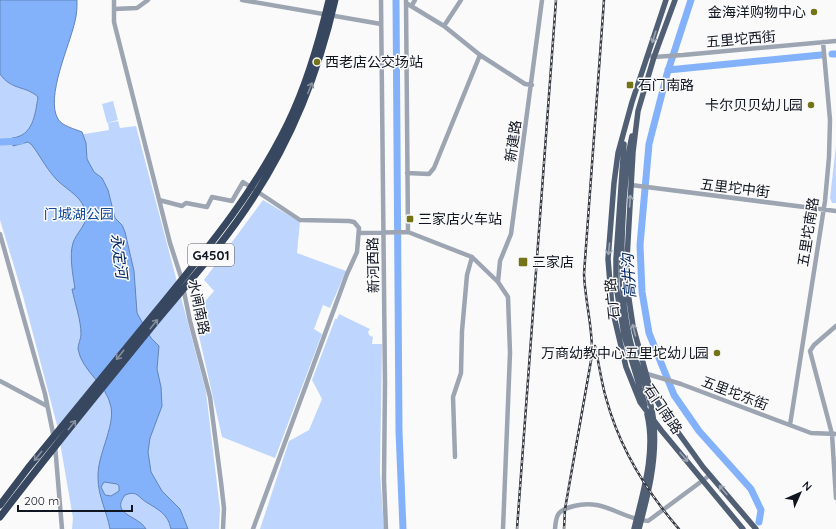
<svg xmlns="http://www.w3.org/2000/svg" width="836" height="529" font-family="Quicksand,'Noto Sans SC',sans-serif">
  <style>
    .green { fill: #bed6fd }
    .water { fill: #84b2fa; stroke: #6183b9; fill-rule: evenodd }
    .lines { fill: none; stroke-linecap: round; stroke-linejoin: round }
    .river { stroke: #84b2fa; stroke-width: 7 }
    .minor { stroke: #9da5b2; stroke-width: 4.5 }
    .major { stroke: #515f75; stroke-width: 5.5 }
    .highway { stroke: #37475f; stroke-width: 7 }
    .rail-casing { stroke: #343942; stroke-width: 2.5 }
    .rail { stroke: #fafafa; stroke-width: 1; stroke-dasharray: 3; stroke-linecap: butt }
    .oneway { stroke: #9da5b1 }
    .oneway2 { stroke: #858f9d }
    .poi-dot { fill: #737317; stroke: #fafafa; stroke-width: 1.5 }
    .labels { text-anchor: middle; stroke-width: 3; stroke-linejoin: round; paint-order: stroke }
    .shield { fill: #fafafa; stroke: #565a62; stroke-width: 1 }
    .shield-label { font-size: 13px; font-weight: bold; fill: #101621 }
    .poi-label { font-size: 14px; fill: #101621; stroke: #fafafa; text-anchor: start }
    .street-label { font-size: 14px; fill: #101621; stroke: #fafafa }
    .park-label { font-size: 14px; fill: #144a9d; stroke: #fafafa }
    .water-label { font-size: 15px; font-style: italic; fill: #002663; stroke: #fafafa }
  </style>
  <rect width="100%" height="100%" fill="#fafafa"/>
  <path class="green" d="M0,74C12,91 25,85 38,97C35,112 33,136 15,138L36,142L109,130L108,123L118,121L120,128L136,126L206,392L220,509L219,529H72L73,518L57,425L23,296L0,220Z
    M113,101L118,120L107,123L102,104Z
    M836,145V203H832L830,198Z
    M263,200L300,222L297,253L346,271L330,308L323,305L314,329L322,334L275,458L222,437L194,314L214,291L204,280Z
    M339,314L370,329L368,332L369,335L373,337L372,344H382L380,472L384,529H260L289,441L309,430L322,399L312,380L335,319H337Z"/>
  <path class="water" d="M0,0H77C77,7 77,14 75,21C70,45 45,97 58,119C62,126 75,129 82,132L86,143L87,159L94,172L102,178L108,190L115,218L122,225L125,232L134,271L137,313L151,338L159,346L157,369L161,387L162,406L150,438L148,452L151,472L162,491L180,509L188,529H171C168,514 159,510 146,502C138,497 137,490 125,495C110,515 138,515 146,529H110C107,512 98,496 98,478C97,455 115,427 111,407C107,384 82,372 78,349C78,344 81,339 81,334C81,320 75,304 72,289H75C73,275 69,256 73,243C76,233 87,225 86,215C84,197 68,191 57,180C48,171 40,156 32,145L28,142L13,146L12,138C33,136 35,115 38,97C25,85 12,91 0,74ZM104,482L117,484L119,486V491L111,496L105,495L101,487Z"/>
  <g class="lines">
    <path class="river" d="M396,0L399,431L403,529
      M691,0L667,74L649,144L640,245L642,292L649,333L674,395L699,431L751,489L761,510L759,522
      M832,54H836
      M668,70L821,55
      M0,142L21,141"/>
    <path class="minor" d="M114,0V22L170,243L182,280
      M242,0L381,24
      M381,0L385,383L384,480L386,529
      M406,0L408,232
      M406,3L444,26L480,55L525,84L532,85
      M412,5L415,0
      M114,9L137,8L148,0
      M444,26L461,0
      M648,55L654,57L683,55L836,41
      M407,173L429,174L434,168L480,55
      M631,185L836,211
      M159,200L182,206L186,203L207,207L212,197L232,201L243,182L300,220L349,221L354,222L359,228L357,252L347,274L253,529
      M359,233L408,232L472,257L498,282L508,297L510,353L503,529
      M0,234L45,394L54,438
      M498,282L500,261L511,234L542,0
      M183,287L190,321L210,397L221,482L224,508L223,529
      M836,326L814,345L810,351L832,434L836,498
      M644,373L681,384L811,433L836,434
      M0,381L47,406
      M790,425L825,201L829,157L830,120L823,42
      M55,445L62,529
      M455,457L453,397L461,373L462,331L467,275L472,257
      M555,529C556,514 558,510 574,506C604,498 621,519 648,521L710,475"/>
    <path class="major" d="M666,0L632,102L618,153L614,183L608,259L612,308L626,367L640,402L661,430L743,529
      M675,0L654,57L638,111L633,152L627,259V286L633,326L650,388L662,410L703,467L756,529
      M632,136C627,157 626,178 624,199C621,247 619,293 630,340C637,369 652,395 654,425C657,461 648,495 639,529
      M624,144L616,259V285L624,335L645,405
      M634,529C643,492 656,452 647,414"/>
    <path class="highway" d="M0,505L28,468C71,415 115,362 158,309C207,249 254,193 288,123C307,84 319,42 329,0
      M0,517C50,451 102,388 154,324C188,283 224,243 253,198C293,137 319,71 335,0"/>
    <defs>
      <path id="rail" d="M595,346C599,363 601,381 606,398C619,446 646,491 679,529
        M517,529L556,0
        M564,529L565,509L592,355C593,328 585,301 584,274L604,0"/>
    </defs>
    <use href="#rail" class="rail-casing"/>
    <use href="#rail" class="rail"/>
  </g>
  <defs><path id="oneway-shaft" d="M-6 0H5M1.5-3L5.5 0L1.5 3" fill="none" stroke-width="1.6" stroke-linecap="round" stroke-linejoin="round"/></defs>
  <g class="oneway">
    <use href="#oneway-shaft" transform="translate(654 37) rotate(108)"/>
    <use href="#oneway-shaft" transform="translate(630 201) rotate(-86)"/>
    <use href="#oneway-shaft" transform="translate(609 249) rotate(95)"/>
    <use href="#oneway-shaft" transform="translate(634 330) rotate(-104)"/>
    <use href="#oneway-shaft" transform="translate(684 457) rotate(49)"/>
    <use href="#oneway-shaft" transform="translate(723 490) rotate(-130)"/>
  </g>
  <g class="oneway2">
    <use href="#oneway-shaft" transform="translate(310 88) rotate(-68)"/>
    <use href="#oneway-shaft" transform="translate(154 324) rotate(-51)"/>
    <use href="#oneway-shaft" transform="translate(120 355) rotate(129)"/>
    <use href="#oneway-shaft" transform="translate(72 425) rotate(-51)"/>
    <use href="#oneway-shaft" transform="translate(38 456) rotate(129)"/>
  </g>
  <g class="poi-dot">
    <circle cx="814" cy="12" r="4"/>
    <circle cx="317" cy="62" r="4"/>
    <rect x="626" y="81" width="8" height="8" rx="2"/>
    <circle cx="811" cy="105" r="4"/>
    <rect x="406" y="215" width="8" height="8" rx="2"/>
    <rect x="518" y="257" width="10" height="10" rx="2"/>
    <circle cx="717" cy="353" r="4"/>
  </g>
  <g class="labels">
    <rect class="shield" x="188" y="244" width="46" height="22" rx="3"/>
    <g class="shield-label">
      <text x="211" y="260">G4501</text>
    </g>
    <g class="poi-label">
      <text x="806" y="17" text-anchor="end">金海洋购物中心</text>
      <text x="325" y="67">西老店公交场站</text>
      <text x="638" y="90">石门南路</text>
      <text x="803" y="110" text-anchor="end">卡尔贝贝幼儿园</text>
      <text x="418" y="224">三家店火车站</text>
      <text x="532" y="267">三家店</text>
      <text x="709" y="358" text-anchor="end">万商幼教中心五里坨幼儿园</text>
    </g>
    <g class="street-label">
      <text transform="translate(741 39) rotate(-5)" y="5">五里坨西街</text>
      <text transform="translate(513 141) rotate(-82)" y="5">新建路</text>
      <text transform="translate(735 188) rotate(7)" y="5">五里坨中街</text>
      <text transform="translate(808 232) rotate(-81)" y="5">五里坨南路</text>
      <text transform="translate(373 265) rotate(-91)" y="5">新河西路</text>
      <text transform="translate(612 299) rotate(-96)" y="5">石广路</text>
      <text transform="translate(199 307) rotate(78)" y="5">水闸南路</text>
      <text transform="translate(735 393) rotate(21)" y="5">五里坨东街</text>
      <text transform="translate(663 409) rotate(56)" y="5">石门南路</text>
    </g>
    <g class="park-label">
      <text x="79" y="219">门城湖公园</text>
    </g>
    <g class="water-label">
      <text transform="translate(119 256) rotate(83)" y="5">永定河</text>
      <text transform="translate(629 276) rotate(-94)" y="5">高井沟</text>
    </g>
  </g>
  <g transform="translate(800 493) rotate(45)" stroke="#fafafa" stroke-width="3" paint-order="stroke">
  <path d="M0-3L7 15L0 10L-7 15Z" fill="#101621"/>
  <text y="-6" font-size="11" font-weight="bold" text-anchor="middle" fill="#101621">N</text>
  </g>
  <path d="M18 505v6h114v-6" fill="none" stroke="#101621" stroke-width="2"/>
  <text x="24" y="505" font-size="12" fill="#101621" stroke="#fafafa" stroke-width="3" paint-order="stroke">200 m</text>
</svg>
